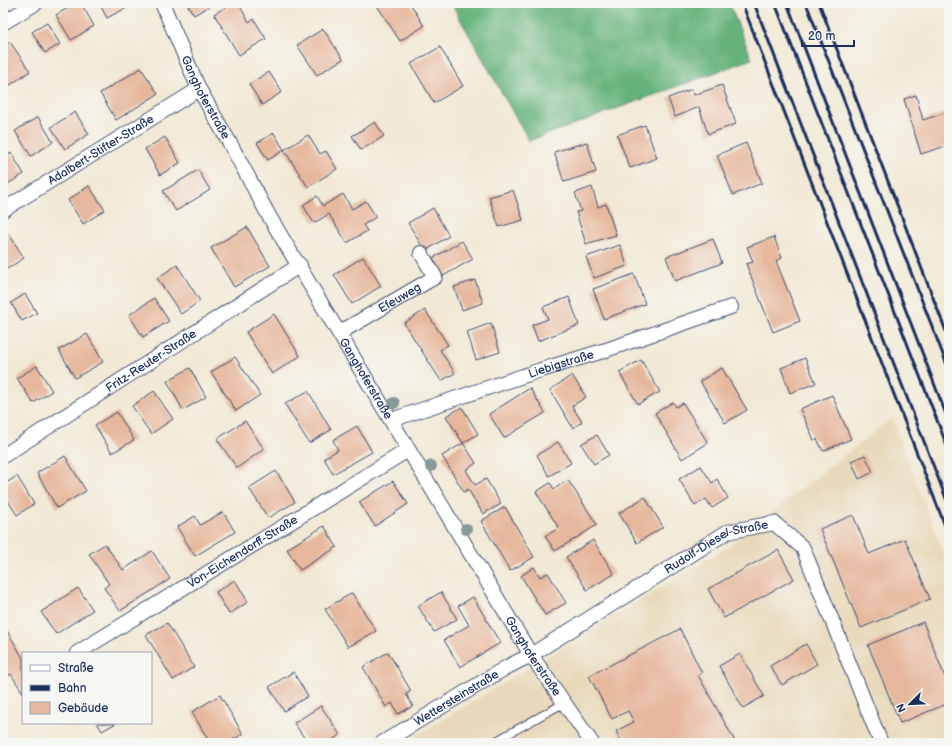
<svg xmlns="http://www.w3.org/2000/svg" width="952" height="746" font-family="'Balsamiq Sans',sans-serif">
  <style>
    .built { fill: #e8d9ba }
    .forest { fill: #65b27a; stroke: #40706c }
    .building { fill: #e6b79c }
    .lines { fill: none; stroke-linecap: round; stroke-linejoin: round }
    .lane-casing { stroke: #3b4b70; stroke-width: 9 }
    .street-casing { stroke: #3b4b70; stroke-width: 16 }
    .lane { stroke: #fff; stroke-width: 7 }
    .street { stroke: #fff; stroke-width: 14 }
    .rail { stroke: #1b2f5e; stroke-width: 3 }
    .tree { fill: #88999a }
    .labels { text-anchor: middle; stroke-width: 4; stroke-linejoin: round; paint-order: stroke }
    .street-label { font-size: 12px; fill: #1b2f5e; stroke: #f6f6f2 }
  </style>
  <rect width="100%" height="100%" fill="#f6f6f2"/>
  <filter id="ink" filterUnits="userSpaceOnUse"><feTurbulence type="fractalNoise" baseFrequency=".025" numOctaves="2"/><feDisplacementMap in="SourceGraphic" scale="8" xChannelSelector="R" yChannelSelector="G"/><feConvolveMatrix kernelMatrix="1 2 1 2 8 2 1 2 1" color-interpolation-filters="sRGB"/></filter>
  <filter id="wash" filterUnits="userSpaceOnUse"><feTurbulence type="fractalNoise" baseFrequency=".012" numOctaves="4" result="noise"/><feDisplacementMap in="SourceGraphic" scale="16" xChannelSelector="R" yChannelSelector="G"/><feGaussianBlur stdDeviation="0.9" result="paint"/><feColorMatrix in="noise" values="0 0 0 0 0 0 0 0 0 0 0 0 0 0 0 0 0 1.4 0 .05"/><feComposite in="paint" operator="in"/></filter>
  <g filter="url(#wash)">
    <rect width="100%" height="100%" fill="#f1e9d5"/>
    <path class="built" d="M892,418L949,568V743H404L725,549Z"/>
    <path class="forest" d="M451,3H729L752,59L529,141Z"/>
    <g id="blocks">
      <path class="building" d="M76,3H81L94,26L71,40L56,15Z
        M99,3H128L130,6L107,18Z
        M193,3H208L210,6L194,15L188,6Z
        M233,3H238L249,22L254,19L266,39L239,55L214,14Z
        M377,3H410L424,26L400,41L376,4Z
        M47,23L60,44L45,53L32,32Z
        M323,29L343,59L317,75L297,45Z
        M10,42L30,71L3,90V46Z
        M440,47L463,86L434,103L411,64Z
        M141,68L158,94L116,120L100,93Z
        M269,72L282,92L262,105L249,84Z
        M722,85L736,124L708,134L699,107L675,117L668,98L692,89L694,95Z
        M916,95L923,120L947,112L949,118V145L921,154L904,99Z
        M75,112L89,134L65,149L51,127Z
        M38,117L53,142L31,156L15,131Z
        M375,122L384,136L361,150L352,136Z
        M645,125L657,158L630,168L617,135Z
        M274,133L284,150L268,160L257,143Z
        M308,135L320,154L326,151L337,169L308,187L284,150Z
        M165,137L180,163L160,175L145,149Z
        M587,142L596,172L564,182L554,152Z
        M746,143L762,183L733,195L717,155Z
        M11,153L24,174L3,187V158Z
        M198,170L210,190L176,211L163,191Z
        M89,186L105,210L83,224L68,200Z
        M592,187L598,207L606,204L616,235L586,244L576,212L581,211L575,193Z
        M513,190L523,220L499,227L489,197Z
        M343,194L352,209L366,201L376,217L363,225L367,231L347,243L329,214L314,223L303,205L317,196L323,206Z
        M433,208L449,236L425,251L408,223Z
        M247,227L270,266L234,287L211,248Z
        M9,234L24,258L7,269L3,263V238Z
        M774,237L782,258L776,261L800,321L773,332L746,264L753,262L747,247Z
        M713,239L722,263L675,281L666,257Z
        M462,241L473,259L443,276L433,258Z
        M620,245L627,266L594,278L586,257Z
        M363,257L381,286L352,304L334,275Z
        M177,265L200,301L181,314L157,278Z
        M634,274L645,304L604,319L593,289Z
        M475,280L483,303L462,310L454,287Z
        M25,294L37,313L22,321L11,303Z
        M569,297L579,325L538,341L532,325L548,319L543,307Z
        M154,298L169,321L143,337L129,315Z
        M425,310L448,345L440,350L455,373L441,381L404,323Z
        M274,314L300,356L272,374L246,332Z
        M491,323L500,352L476,360L467,332Z
        M87,334L103,362L75,378L59,350Z
        M235,357L260,395L236,411L211,372Z
        M805,358L816,383L790,393L781,368Z
        M641,360L660,392L638,404L619,372Z
        M37,366L52,391L33,403L17,378Z
        M190,368L206,397L183,410L167,381Z
        M722,368L747,410L725,423L700,381Z
        M572,375L586,397L572,406L582,422L573,428L550,390Z
        M530,388L545,413L504,438L489,414Z
        M154,391L173,419L151,434L132,406Z
        M308,391L331,430L309,443L285,404Z
        M832,395L851,439L823,451L817,439L814,440L800,409Z
        M673,402L676,407L683,403L708,443L682,459L655,413Z
        M462,407L478,434L463,443L476,463L466,470L475,485L486,479L501,504L483,514L468,489L464,492L442,456L463,443L446,416Z
        M117,412L134,440L112,453L95,425Z
        M245,421L264,449L237,468L217,439Z
        M357,426L372,452L333,474L324,458L338,450L333,440Z
        M597,435L609,455L594,464L581,444Z
        M558,442L571,463L549,476L537,455Z
        M865,455L873,472L859,479L851,461Z
        M65,456L86,491L57,508L37,473Z
        M701,466L712,483L717,479L728,498L712,508L706,499L695,506L679,479Z
        M276,471L295,502L268,518L249,488Z
        M17,476L34,504L17,515L3,493V485Z
        M568,480L597,525L555,551L545,536L559,528L536,492L550,483L554,489Z
        M393,481L408,504L375,526L359,502Z
        M645,497L663,527L637,543L619,513Z
        M505,507L534,557L510,571L481,521Z
        M223,512L235,532L195,556L177,527L195,516L200,525Z
        M853,515L869,554L905,539L930,599L861,628L820,529Z
        M324,526L337,547L300,570L287,549Z
        M593,540L614,574L587,590L566,557Z
        M105,544L123,570L152,551L170,579L120,611L104,588L109,584L89,554Z
        M778,550L794,579L724,618L708,589Z
        M534,567L540,577L548,573L566,603L545,615L521,576Z
        M235,580L248,602L229,614L216,592Z
        M78,588L93,610L56,634L41,612Z
        M441,592L457,619L434,632L418,606Z
        M352,593L376,631L348,647L325,609Z
        M473,597L500,643L460,667L444,640L469,625L458,606Z
        M923,622L949,687V703L900,723L868,645Z
        M167,623L194,667L173,680L146,635Z
        M6,629L23,658V693L11,674L3,679V631Z
        M680,629L702,673L698,675L736,743H622L616,731L634,722L628,711L612,719L589,676Z
        M806,644L817,664L782,685L770,666Z
        M388,652L411,691L406,694L413,706L398,714L392,703L386,707L363,667Z
        M740,654L764,696L743,708L719,666Z
        M293,672L308,696L284,711L269,687Z
        M220,695L243,734L227,743H210L192,712Z
        M321,706L340,735L327,743H308L294,723Z
        M97,723H116L102,731Z"/>
    </g>
  </g>
  <g filter="url(#ink)">
    <use href="#blocks" fill-opacity="0" stroke="#3b4b70" stroke-width="1"/>
    <g class="lines">
      <defs>
        <path id="lane" d="M492,743L564,703"/>
        <g id="street">
          <path id="s1" d="M162,3L199,89L232,147L269,216L531,655L592,743"/>
          <path d="M3,23L36,3"/>
          <path id="s2" d="M3,210L199,89"/>
          <path id="s3" d="M339,333L435,277L421,253"/>
          <path id="s4" d="M391,420L541,370L606,350L731,307"/>
          <path id="s5" d="M3,456L300,265"/>
          <path id="s6" d="M77,653L408,450"/>
          <path id="s7" d="M382,743L507,667L531,655L727,532L774,523L803,548L881,743"/>
        </g>
      </defs>
      <use href="#lane" class="lane-casing"/>
      <use href="#street" class="street-casing"/>
      <use href="#lane" class="lane"/>
      <use href="#street" class="street"/>
      <path class="rail" d="M742,3L949,536
        M754,3L949,506
        M775,3L949,451
        M787,3L949,422
        M806,3L949,370
        M819,3L949,339"/>
    </g>
    <g class="tree">
      <circle cx="394" cy="403" r="6"/>
      <circle cx="431" cy="466" r="6"/>
      <circle cx="466" cy="529" r="6"/>
    </g>
  </g>
  <g class="labels">
    <g class="street-label">
      <text dy="4" stroke="none"><textPath href="#s1" startOffset="104">Ganghoferstraße</textPath></text>
      <text dy="4" stroke="none"><textPath href="#s2" startOffset="115">Adalbert-Stifter-Straße</textPath></text>
      <text dy="4" stroke="none"><textPath href="#s3" startOffset="70">Efeuweg</textPath></text>
      <text dy="4" stroke="none"><textPath href="#s5" startOffset="176">Fritz-Reuter-Straße</textPath></text>
      <text dy="4" stroke="none"><textPath href="#s4" startOffset="179">Liebigstraße</textPath></text>
      <text dy="4" stroke="none"><textPath href="#s1" startOffset="428">Ganghoferstraße</textPath></text>
      <text dy="4" stroke="none"><textPath href="#s7" startOffset="389">Rudolf-Diesel-Straße</textPath></text>
      <text dy="4" stroke="none"><textPath href="#s6" startOffset="194">Von-Eichendorff-Straße</textPath></text>
      <text dy="4" stroke="none"><textPath href="#s1" startOffset="752">Ganghoferstraße</textPath></text>
      <text dy="4" stroke="none"><textPath href="#s7" startOffset="87">Wettersteinstraße</textPath></text>
    </g>
  </g>
  <rect width="952" height="746" fill="none" stroke="#f6f6f2" stroke-width="16"/>
  <rect x="22" y="652" width="130" height="72" fill="#f6f6f2" stroke="#9ea6b7"/>
  <rect x="30" y="665" width="20" height="6" fill="#ffffff" stroke="#9ea6b7"/>
  <text x="58" y="672" font-size="12" fill="#1b2f5e">Straße</text>
  <rect x="30" y="685" width="20" height="6" fill="#1b2f5e" stroke="#9ea6b7"/>
  <text x="58" y="692" font-size="12" fill="#1b2f5e">Bahn</text>
  <rect x="30" y="702" width="20" height="12" fill="#e6b79c" stroke="#9ea6b7"/>
  <text x="58" y="712" font-size="12" fill="#1b2f5e">Gebäude</text>
  <g transform="translate(910 704) rotate(246)" stroke="#f6f6f2" stroke-width="3" paint-order="stroke">
  <path d="M0-3L7 15L0 10L-7 15Z" fill="#1b2f5e"/>
  <text y="-6" font-size="11" font-weight="bold" text-anchor="middle" fill="#1b2f5e">N</text>
  </g>
  <path d="M802 40v6h52v-6" fill="none" stroke="#1b2f5e" stroke-width="2"/>
  <text x="808" y="40" font-size="12" fill="#1b2f5e" stroke="#f6f6f2" stroke-width="3" paint-order="stroke">20 m</text>
</svg>
